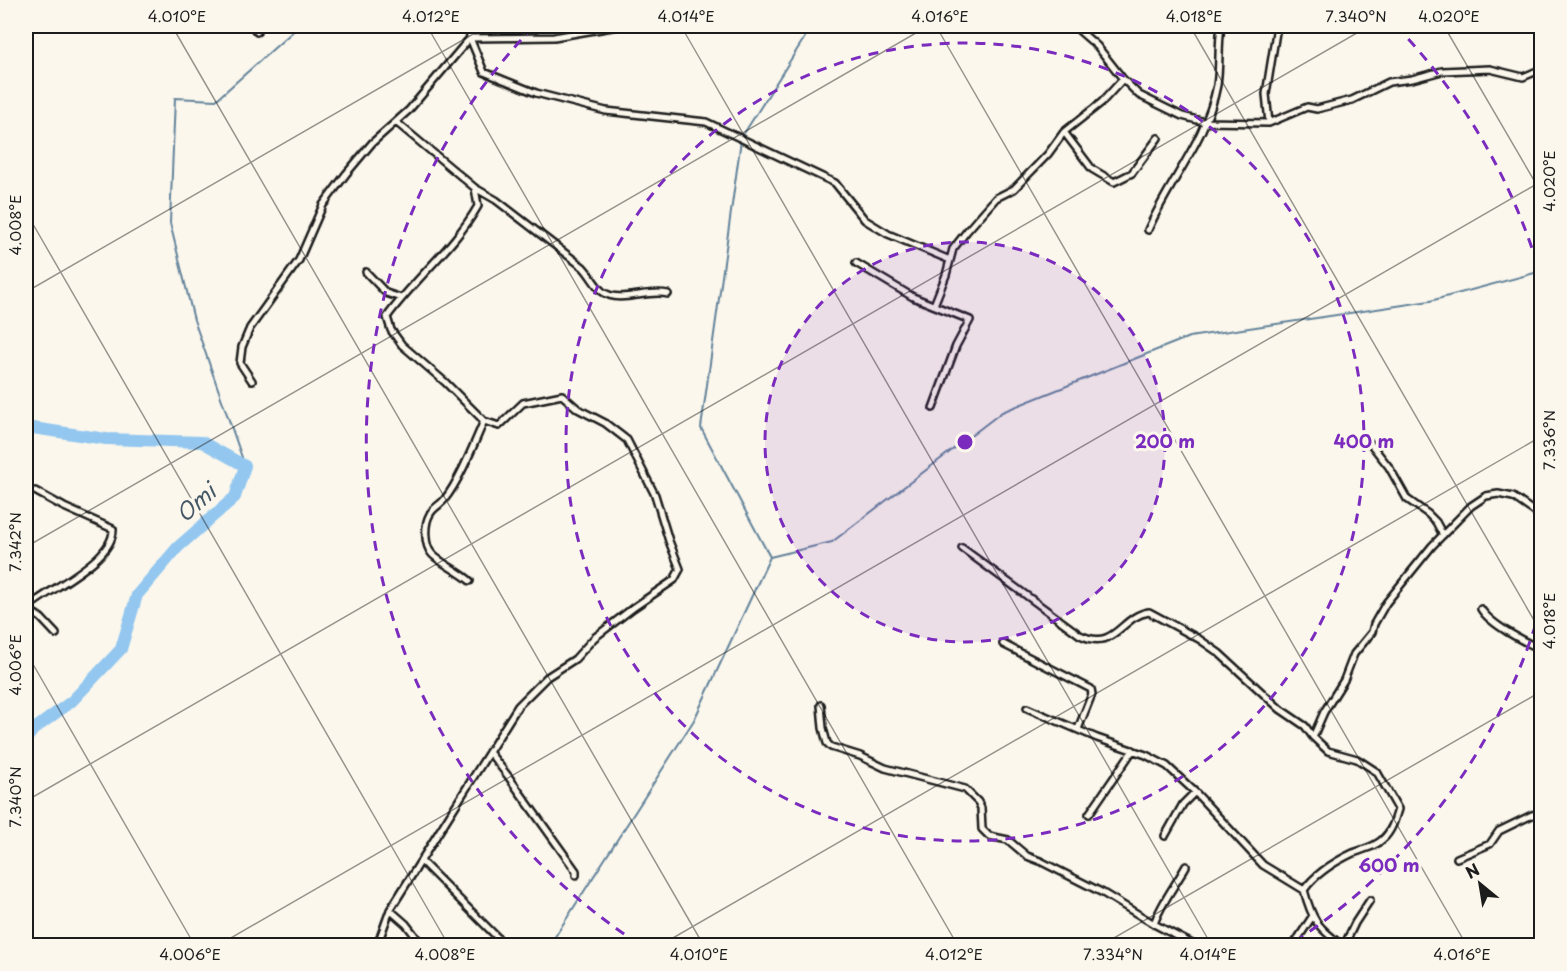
<svg xmlns="http://www.w3.org/2000/svg" width="1567" height="971" font-family="'Playpen Sans',sans-serif">
  <style>
    .lines { fill: none; stroke-linecap: round; stroke-linejoin: round }
    .stream { stroke: #63839b; stroke-width: 2 }
    .river { stroke: #93c7f0; stroke-width: 12 }
    .minor-casing { stroke: #1c1c1c; stroke-width: 10 }
    .minor { stroke: #fbf7ec; stroke-width: 5 }
    .ticks { fill: none; stroke: #1c1c1c; stroke-width: 1.5; stroke-opacity: 0.45 }
    .ring { fill: none; stroke: #7b2cbf; stroke-width: 3; stroke-dasharray: 10 8 }
    .labels { text-anchor: middle; stroke-width: 6; stroke-linejoin: round; paint-order: stroke }
    .water-label { font-size: 22px; font-style: italic; fill: #465866; stroke: #fbf7ec }
    .centre { fill: #7b2cbf; stroke: #fbf7ec; stroke-width: 3 }
    .ring-label { font-size: 18px; text-anchor: middle; font-weight: bold; fill: #7b2cbf; stroke: #fbf7ec; stroke-width: 6; stroke-linejoin: round; paint-order: stroke }
    .neatline { fill: none; stroke: #1c1c1c; stroke-width: 2 }
    .ticks-label { font-size: 15px; text-anchor: middle; fill: #1c1c1c }
  </style>
  <rect width="100%" height="100%" fill="#fbf7ec"/>
  <filter id="ink" filterUnits="userSpaceOnUse"><feTurbulence type="fractalNoise" baseFrequency=".0167" numOctaves="2"/><feDisplacementMap in="SourceGraphic" scale="12" xChannelSelector="R" yChannelSelector="G"/><feConvolveMatrix kernelMatrix="1 2 1 2 8 2 1 2 1" color-interpolation-filters="sRGB"/></filter>
  <g filter="url(#ink)">
    <g class="lines">
      <path class="stream" d="M743,135L812,26
        M245,466L194,320L170,223L175,98L216,100L299,26
        M770,557L832,542L1002,412L1189,337L1430,301L1542,271
        M549,946L694,720L770,557L701,428L741,140"/>
      <path class="river" d="M26,427L106,439L202,442L245,466L235,497L178,547L137,595L121,649L72,701L33,730L26,739"/>
      <defs>
        <path id="minor" d="M252,26L257,32
          M470,26V38L484,72L536,93L606,111L706,122L835,183L865,220L888,234L950,260
          M1074,26L1097,46L1123,79L1139,95L1182,116L1205,122L1269,123L1307,107L1317,109L1352,100L1389,82L1412,79L1442,71L1490,69L1523,77L1542,69
          M1269,123L1266,94L1277,26
          M1064,132L1092,169L1114,182L1132,173L1158,138
          M475,188L496,200L583,267C590,274 596,287 603,292C620,304 647,289 668,294
          M1148,230C1169,181 1207,139 1217,85C1220,66 1218,45 1221,26
          M856,263L913,297L970,320L956,346L933,408
          M366,272L386,293L401,298
          M934,305L946,275L953,249L967,231L996,198L1014,189L1048,154L1064,132L1102,102L1123,79
          M252,381L240,363L242,347L250,328L299,260L323,205L346,174L372,143L409,110L470,38L554,37L618,26
          M1370,443L1389,467L1407,499L1428,514L1436,522L1443,535
          M962,548L1080,635C1116,652 1120,616 1149,612L1199,639L1219,653L1280,709L1305,726L1313,737L1328,751L1357,759L1377,772L1398,809C1395,819 1392,831 1383,839C1375,847 1364,849 1353,853C1334,862 1316,873 1304,890C1312,920 1317,927 1343,946
          M470,581C460,572 439,562 432,554C424,545 424,524 430,514C433,508 440,505 444,500C459,482 474,444 484,421
          M26,608L41,618L56,634
          M26,609C46,590 114,561 113,529L64,507L35,491
          M1481,609C1490,624 1525,643 1542,649
          M1003,644L1091,689L1092,694L1078,729
          M821,705L823,728L827,743L831,747L860,756L885,768L965,789L978,802L981,808L982,829L989,836L1008,840L1027,856L1040,861L1103,893L1154,924L1196,946
          M1027,708L1097,738L1146,755L1167,766L1195,792L1263,865L1304,890
          M1313,737L1324,712L1344,680L1354,654L1372,632L1374,624L1386,603L1432,546L1471,506L1486,496L1498,494L1513,497L1542,517
          M489,752L508,776L576,871V875
          M1089,814L1133,750
          M1165,836L1183,804L1195,792
          M1457,858L1490,844L1499,831L1532,815L1542,813
          M421,861L506,946
          M390,910L406,924L423,946
          M1154,924C1161,903 1175,886 1186,866
          M377,946L390,910L518,706L547,677L575,659L594,638L633,608L674,580L680,569L669,541L655,495L627,440L605,423L578,409L562,395L523,403L499,426L484,421L445,382L402,345L391,330L387,317C415,278 454,248 478,206L475,188L396,122
          M1293,946L1312,917
          M1344,946L1355,923L1370,900"/>
      </defs>
      <use href="#minor" class="minor-casing"/>
      <use href="#minor" class="minor"/>
    </g>
  </g>
  <path class="ticks" d="M172,26L704,946M427,26L958,946M681,26L1212,946M936,26L1467,946M1190,26L1542,634M1444,26L1542,194M26,37L45,26M26,212L449,946M26,292L487,26M26,547L928,26M26,652L195,946M26,801L1369,26M217,946L1542,181M659,946L1542,436M1100,946L1542,691M1541,946L1542,945"/>
  <circle cx="965" cy="442" r="200" fill="#7b2cbf" fill-opacity=".12"/>
  <g class="ring">
    <circle cx="965" cy="442" r="200"/>
    <circle cx="965" cy="442" r="399"/>
    <path d="M1541 607A599 599 0 0 1 1291 944M639 944A599 599 0 0 1 534 26M1396 26A599 599 0 0 1 1541 277"/>
  </g>
  <g class="labels">
    <g class="water-label">
      <text transform="translate(196 503) rotate(-41)" y="8">Omi</text>
    </g>
  </g>
  <circle cx="965" cy="442" r="9" class="centre"/>
  <g class="ring-label">
    <text x="1165" y="448">200 m</text>
    <text x="1364" y="448">400 m</text>
    <text x="1389" y="872">600 m</text>
  </g>
  <rect width="1567" height="971" fill="none" stroke="#fbf7ec" stroke-width="66"/>
  <g transform="translate(1480 884) rotate(330)" stroke="#fbf7ec" stroke-width="4.5" paint-order="stroke">
  <path d="M0-4.5L10 22L0 15L-10 22Z" fill="#1c1c1c"/>
  <text y="-9" font-size="16" font-weight="bold" text-anchor="middle" fill="#1c1c1c">N</text>
  </g>
  <rect x="33" y="33" width="1501" height="905" class="neatline"/>
  <g class="ticks-label">
    <text x="177" y="22">4.010°E</text>
    <text x="431" y="22">4.012°E</text>
    <text x="686" y="22">4.014°E</text>
    <text x="940" y="22">4.016°E</text>
    <text x="1194" y="22">4.018°E</text>
    <text x="1356" y="22">7.340°N</text>
    <text x="1449" y="22">4.020°E</text>
    <text transform="translate(1550 181) rotate(-90)" y="5">4.020°E</text>
    <text transform="translate(16 225) rotate(-90)" y="5">4.008°E</text>
    <text transform="translate(1550 440) rotate(-90)" y="5">7.336°N</text>
    <text transform="translate(16 542) rotate(-90)" y="5">7.342°N</text>
    <text transform="translate(1550 621) rotate(-90)" y="5">4.018°E</text>
    <text transform="translate(16 665) rotate(-90)" y="5">4.006°E</text>
    <text transform="translate(16 797) rotate(-90)" y="5">7.340°N</text>
    <text x="190" y="960">4.006°E</text>
    <text x="445" y="960">4.008°E</text>
    <text x="699" y="960">4.010°E</text>
    <text x="954" y="960">4.012°E</text>
    <text x="1113" y="960">7.334°N</text>
    <text x="1208" y="960">4.014°E</text>
    <text x="1462" y="960">4.016°E</text>
  </g>
</svg>
